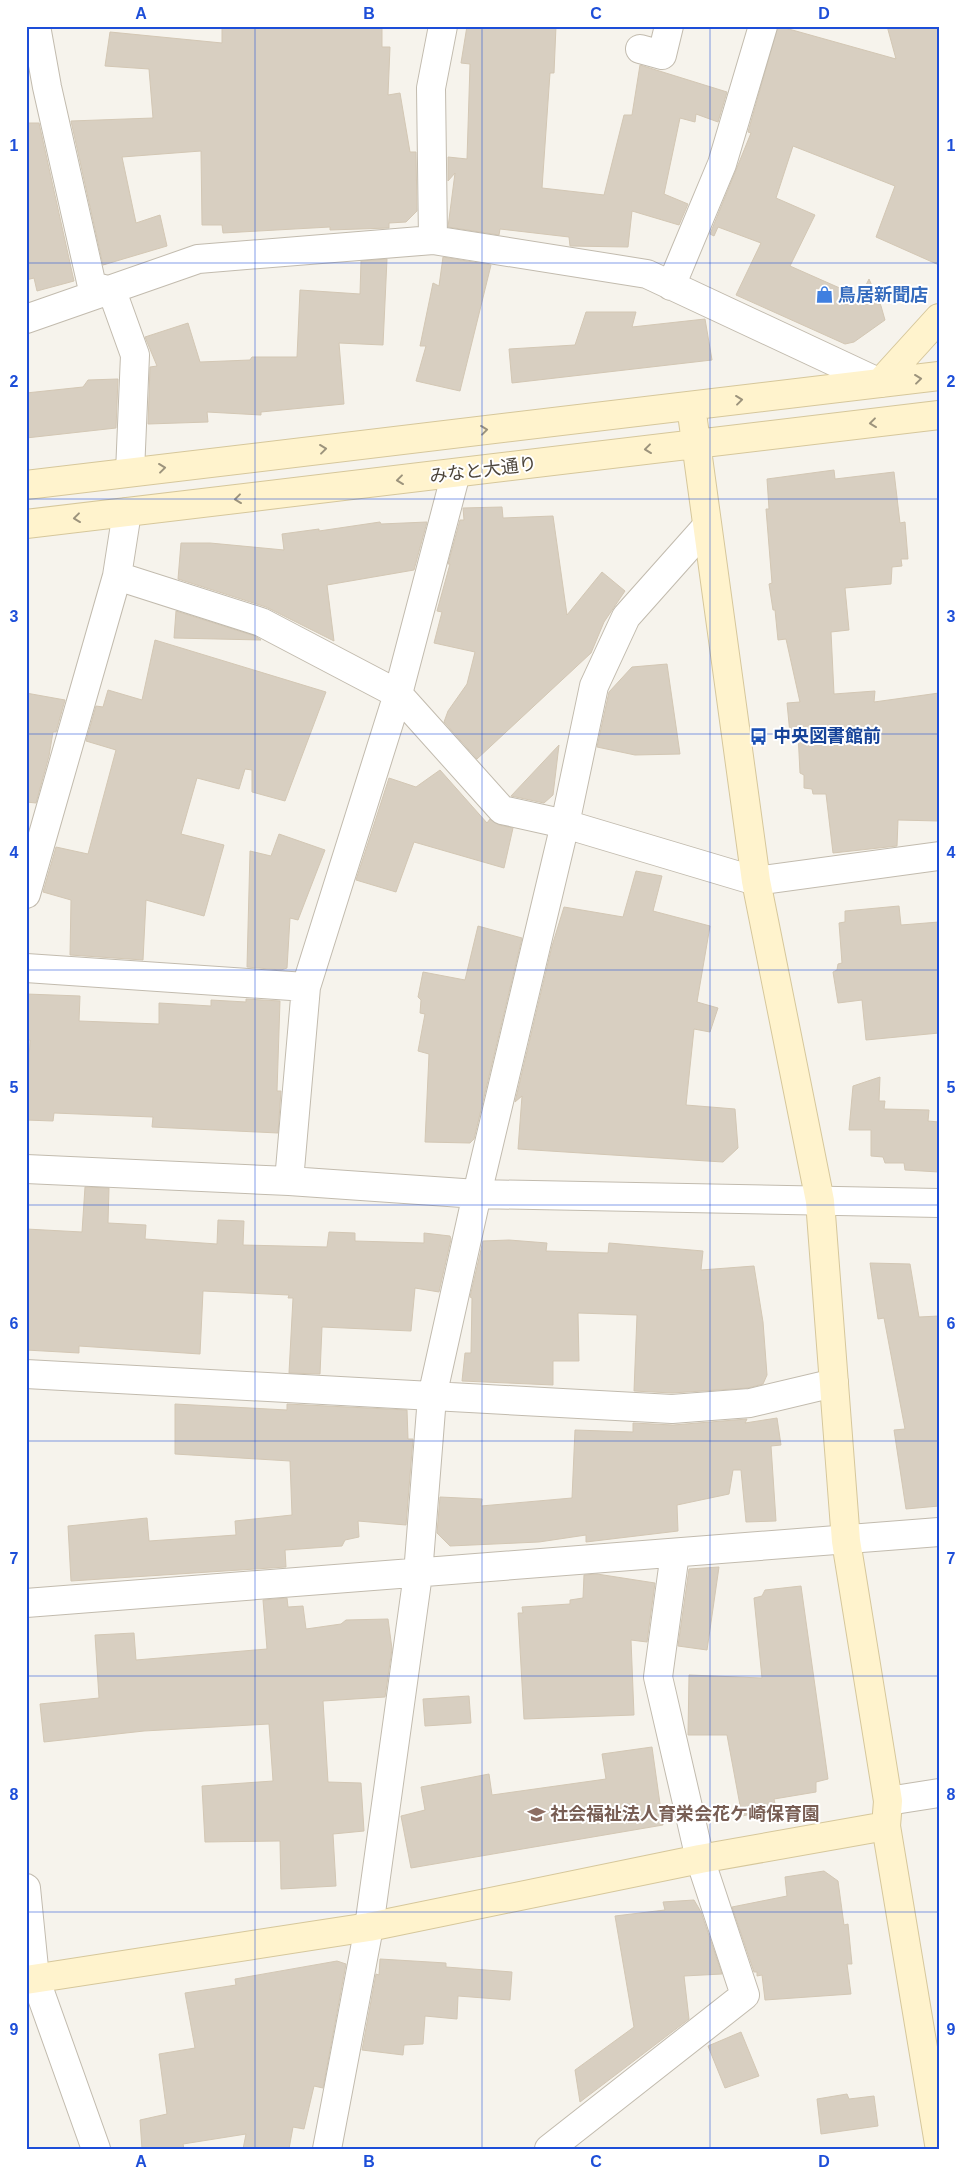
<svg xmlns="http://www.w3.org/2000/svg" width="965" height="2175" font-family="Helvetica,'Noto Sans JP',sans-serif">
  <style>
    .building { fill: #d8cfc1; stroke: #d3c7b4 }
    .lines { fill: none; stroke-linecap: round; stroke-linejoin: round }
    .street-casing { stroke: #c2bbae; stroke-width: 30 }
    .secondary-casing { stroke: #d6c79b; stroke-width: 30 }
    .street { stroke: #fff; stroke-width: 28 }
    .secondary { stroke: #fff3cd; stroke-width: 28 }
    .oneway { stroke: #9c937c }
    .grid { fill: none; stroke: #1d4ed8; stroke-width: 1; stroke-opacity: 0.55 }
    .labels { text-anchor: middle; stroke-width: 4; stroke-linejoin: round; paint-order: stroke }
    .shop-label { font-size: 18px; font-weight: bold; fill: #366cbe; stroke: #fff; text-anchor: start }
    .street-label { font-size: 18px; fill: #4b4439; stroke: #fff }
    .transit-label { font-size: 18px; font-weight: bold; fill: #164399; stroke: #fff; text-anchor: start }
    .education-label { font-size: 18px; font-weight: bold; fill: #785e54; stroke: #fff; text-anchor: start }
    .neatline { fill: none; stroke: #1d4ed8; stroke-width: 2 }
    .grid-label { font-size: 16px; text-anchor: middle; font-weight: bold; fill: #1d4ed8 }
  </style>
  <rect width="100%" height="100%" fill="#f6f3ec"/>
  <path class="building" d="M222,26H382V47H390L388,95L400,93L410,152H416L417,211L406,222L389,223V228L330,230V227L223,233L222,225H202L201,151L122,157L136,223L160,215L167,246L103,265L71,121L153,118L149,69L105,66L110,32L222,43Z
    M467,26H556L554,73H550L542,188L604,195L624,115H632L640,65L727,92L718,122L696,114L695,122L680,118L664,194L688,204L679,225L632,211L628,247L570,246L569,237L500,229L499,235L448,227L455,173L448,181V157L467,159L470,64L461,63Z
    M778,26L896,59L887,26H939V265L876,237L895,186L793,146L776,198L815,215L790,266L860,297L869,279L881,306L885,320L854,342L845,344L736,295L761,243L718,227L714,236L710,234L751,133L748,132Z
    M26,123H39L74,281L37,291L34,278L26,280Z
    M443,257L491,265L460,391L416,381L426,346H420L433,283L439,286Z
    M387,259L383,345L339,343L344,404L261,412V415L207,412L208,422L148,424L150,367L157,366L145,337L188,323L200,362L250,360L252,357H297L300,290L360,294L361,261Z
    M586,312H636L632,327L705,319L712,360L512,383L509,349L575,345Z
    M118,379L116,428L26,438V393L83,387L88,380Z
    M834,470L835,479L894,472L900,523L905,522L908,559H901L902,566L892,567L891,584L845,588L849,630L831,632L834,694L875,691L874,702L939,693V821L898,820L897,846L833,853L826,794H813L812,789L804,788V775L800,773L798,733L790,734L787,703L800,702L786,639L778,640L775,610H773L769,584L772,583L766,509H769L767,479Z
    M502,507L503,518L553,516L567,615L602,572L625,591L604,622L591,653L477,759L444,722L448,711L467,684L475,652L434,643L442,612L437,611L450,564H448L460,520H464L463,508Z
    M380,522L381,524L427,522L414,570L327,585L334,641L266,607L178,579L181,543H210L284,550L282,534L319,529V531Z
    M176,611L255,636L261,640L174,638Z
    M155,640L326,692L285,801L252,792V770L245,769L239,789L197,778L181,834L224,845L204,916L146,900L143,960L70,955L71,900L43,892L56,847L88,854L116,750L86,741L96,706L103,707L108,690L142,700Z
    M667,664L680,754L635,755L597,747L609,692L632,667Z
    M26,693L65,700L56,732H53L49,756L36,803L26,802Z
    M559,745L553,795L544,803L511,796Z
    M440,770L487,823L490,819L499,825L513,828L504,868L414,842L396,892L356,880L389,778L416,787Z
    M279,834L325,850L298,920L290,918L287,968L281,970L247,967L250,851L271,856Z
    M636,871L662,876L653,911L710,926L697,1002L718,1008L710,1032L694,1029L686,1105L735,1109L738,1148L723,1162L518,1149L522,1096L515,1102L552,946L564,907L623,917Z
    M899,906L901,925L939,922V1033L866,1040L862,1000L838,1003L833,972L837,970L838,964L842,963L839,923L845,922V911Z
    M478,926L522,938L474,1139L470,1143L425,1142L429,1054L418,1051L425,1014L420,1013L421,1000L418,997L423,972L465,980Z
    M26,994L80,996L79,1021L159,1024V1003L211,1006V1000L246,1002V999L280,1001L277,1091H281L278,1133L152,1127L153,1117L54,1113L53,1121L26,1120L30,1040H27Z
    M880,1077L879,1101H885L884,1109L929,1110L928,1121L939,1122V1172L905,1170L904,1163H885L883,1157L871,1156V1130H849L853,1086Z
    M85,1187L109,1188L108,1223L146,1225L145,1239L217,1244L218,1220L244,1221L243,1245L327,1247L329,1232L355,1233V1241L424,1243V1233L450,1236L451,1239L439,1292L415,1288L411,1331L322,1327L320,1374L289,1373L293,1298H288L289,1295L203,1291L200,1354L79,1346V1353L26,1350V1229L82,1232Z
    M509,1240L547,1243L546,1251L608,1253L609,1243L703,1251L701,1270L754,1266L763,1322L767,1375L763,1384L748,1388L672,1393L634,1391L637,1315L578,1313L579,1361H553V1385L462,1381L465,1353H471L472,1298L470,1297L483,1241Z
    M870,1263L910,1264L919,1317L939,1316V1506L906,1509L894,1430L905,1429L884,1318L878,1319Z
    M175,1404L287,1410V1404L407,1410L408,1439H413L406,1525L358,1521L359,1537L345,1540L342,1546L285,1550L286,1567L71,1581L68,1526L147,1518L149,1541L236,1535L235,1521L292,1515L290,1461L175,1454Z
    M777,1418L781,1445L771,1446L776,1521L746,1522L741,1470H733L729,1494L677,1505L678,1531L586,1542V1535L539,1542L450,1546L437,1533L440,1497L482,1499L481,1506L572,1498L575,1430L633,1432V1423L673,1425L747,1419L745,1423Z
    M719,1567L707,1650L678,1646L689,1569Z
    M597,1574L655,1583L647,1642L631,1640L634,1715L524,1719L518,1613H523L522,1607L570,1604V1600L583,1598L584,1575Z
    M801,1586L828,1779L816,1782V1792L774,1799L776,1809L742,1816L727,1735H688L689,1675L762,1678L754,1598L762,1596L765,1590Z
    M287,1598L288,1607L303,1606L306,1629L341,1624L346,1620L388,1619L392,1649L385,1697L323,1701L328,1782L361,1783L364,1831L333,1834L336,1886L281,1889L280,1841L205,1842L202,1786L273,1781L269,1724L144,1731L44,1742L40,1704L99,1698L95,1635L134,1633L136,1660L267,1649L263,1600Z
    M469,1696L471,1723L425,1726L423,1699Z
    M652,1747L663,1825L411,1868L401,1816L425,1810L421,1787L489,1774L492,1795L606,1779L602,1754Z
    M824,1871L838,1881L844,1925L848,1924L852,1964H847L851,1994L765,2000L762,1975L757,1976V1972H754L732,1907L787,1896L785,1877Z
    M694,1900L701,1912L722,1974L684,1976L689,2019L580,2102L575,2070L634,2027L615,1916L665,1910L663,1902Z
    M380,1959L446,1963V1967L512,1972L510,2000L458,1996L457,2019L425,2016L423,2044L404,2045L403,2055L362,2050L376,1974L379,1975Z
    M337,1961L346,1964L323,2088L314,2086L304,2129L293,2127L289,2149H243L246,2134L183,2144L184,2149H142L140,2120L167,2114L159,2054L195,2048L185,1993L236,1985L235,1979Z
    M741,2032L759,2076L725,2088L708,2046Z
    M847,2094L849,2099L874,2096L878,2126L821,2134L817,2099Z"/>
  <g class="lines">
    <defs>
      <path id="street" d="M36,26L47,87L92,286L112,291L135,355L130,472
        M640,49L662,55L669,26
        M433,240L431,88L443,26
        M671,286L722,164L763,26
        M26,319L198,259L433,240L647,274L880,383
        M117,576L261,622L398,694L502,810L565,824L756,881L939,856
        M26,894L117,576L127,512
        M26,968L306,987
        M26,1169L289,1181L477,1194L939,1203
        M289,1181L306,987L398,694L456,473
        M26,1374L672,1409L750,1403L834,1383
        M26,1603L939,1532
        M888,1801L939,1793
        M26,1888L35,1978L96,2149
        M327,2149L369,1927L418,1574L432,1397L477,1194L565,824L594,686L626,617L707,526
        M549,2149L745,1995L700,1859L658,1677L675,1553"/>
      <path id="secondary" d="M880,383L939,318
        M691,406L756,881L820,1201L846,1541L888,1801L886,1826L939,2144
        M26,485L939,376
        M26,524L939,415
        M26,1980L369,1927L700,1859L886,1826"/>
    </defs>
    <use href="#street" class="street-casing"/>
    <use href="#secondary" class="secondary-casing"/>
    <use href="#street" class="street"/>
    <use href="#secondary" class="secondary"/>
  </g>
  <defs><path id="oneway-chevron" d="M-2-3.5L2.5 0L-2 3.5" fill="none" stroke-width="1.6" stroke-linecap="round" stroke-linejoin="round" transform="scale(1.25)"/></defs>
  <g class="oneway">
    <use href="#oneway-chevron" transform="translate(918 379) rotate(-7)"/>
    <use href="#oneway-chevron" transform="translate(739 400) rotate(-7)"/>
    <use href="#oneway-chevron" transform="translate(873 423) rotate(173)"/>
    <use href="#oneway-chevron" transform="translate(484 430) rotate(-7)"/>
    <use href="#oneway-chevron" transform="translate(323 449) rotate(-7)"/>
    <use href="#oneway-chevron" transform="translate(648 449) rotate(173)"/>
    <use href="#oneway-chevron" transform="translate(162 468) rotate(-7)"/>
    <use href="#oneway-chevron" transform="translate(400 480) rotate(173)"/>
    <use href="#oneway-chevron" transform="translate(238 499) rotate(173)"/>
    <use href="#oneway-chevron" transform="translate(77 518) rotate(173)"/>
  </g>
  <path class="grid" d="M255,26V2149M482,26V2149M710,26V2149M26,263H939M26,499H939M26,734H939M26,970H939M26,1205H939M26,1441H939M26,1676H939M26,1912H939"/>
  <defs>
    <symbol id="shop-bare" viewBox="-9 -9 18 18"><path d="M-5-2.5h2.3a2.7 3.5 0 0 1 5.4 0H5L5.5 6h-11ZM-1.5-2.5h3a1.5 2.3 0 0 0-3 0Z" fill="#3f7fe0" stroke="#fff" stroke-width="2.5" paint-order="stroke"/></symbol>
    <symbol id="bus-bare" viewBox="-9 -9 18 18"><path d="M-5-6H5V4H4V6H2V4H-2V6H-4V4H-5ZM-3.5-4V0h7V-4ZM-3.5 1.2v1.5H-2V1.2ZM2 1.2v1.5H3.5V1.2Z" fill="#1a4fb4" stroke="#fff" stroke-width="2.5" paint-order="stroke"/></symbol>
    <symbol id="school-bare" viewBox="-9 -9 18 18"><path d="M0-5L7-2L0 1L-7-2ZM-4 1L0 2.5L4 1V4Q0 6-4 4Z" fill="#8d6e63" stroke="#fff" stroke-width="2.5" paint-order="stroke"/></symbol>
  </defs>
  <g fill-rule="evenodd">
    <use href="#shop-bare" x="812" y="282" width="25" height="25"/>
    <use href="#bus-bare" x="746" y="724" width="25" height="25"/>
    <use href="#school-bare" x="524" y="1802" width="25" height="25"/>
  </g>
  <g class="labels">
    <g class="shop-label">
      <text x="838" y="301">鳥居新聞店</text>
    </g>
    <g class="street-label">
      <text transform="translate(483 470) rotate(-7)" y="6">みなと大通り</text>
    </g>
    <g class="transit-label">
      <text x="773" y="742">中央図書館前</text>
    </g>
    <g class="education-label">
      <text x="550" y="1820">社会福祉法人育栄会花ケ崎保育園</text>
    </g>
  </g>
  <rect width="965" height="2175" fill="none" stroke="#ffffff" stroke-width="55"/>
  <rect x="28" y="28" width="910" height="2120" class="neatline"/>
  <g class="grid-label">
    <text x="141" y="19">A</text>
    <text x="369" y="19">B</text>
    <text x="596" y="19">C</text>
    <text x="824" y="19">D</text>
    <text x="14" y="151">1</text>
    <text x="951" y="151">1</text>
    <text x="14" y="387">2</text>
    <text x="951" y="387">2</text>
    <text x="14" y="622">3</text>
    <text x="951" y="622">3</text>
    <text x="14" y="858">4</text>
    <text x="951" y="858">4</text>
    <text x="14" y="1093">5</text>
    <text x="951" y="1093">5</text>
    <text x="14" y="1329">6</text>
    <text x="951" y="1329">6</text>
    <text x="14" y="1564">7</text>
    <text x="951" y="1564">7</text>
    <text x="14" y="1800">8</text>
    <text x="951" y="1800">8</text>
    <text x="14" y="2035">9</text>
    <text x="951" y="2035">9</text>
    <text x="141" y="2167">A</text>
    <text x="369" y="2167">B</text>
    <text x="596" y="2167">C</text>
    <text x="824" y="2167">D</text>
  </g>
</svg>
